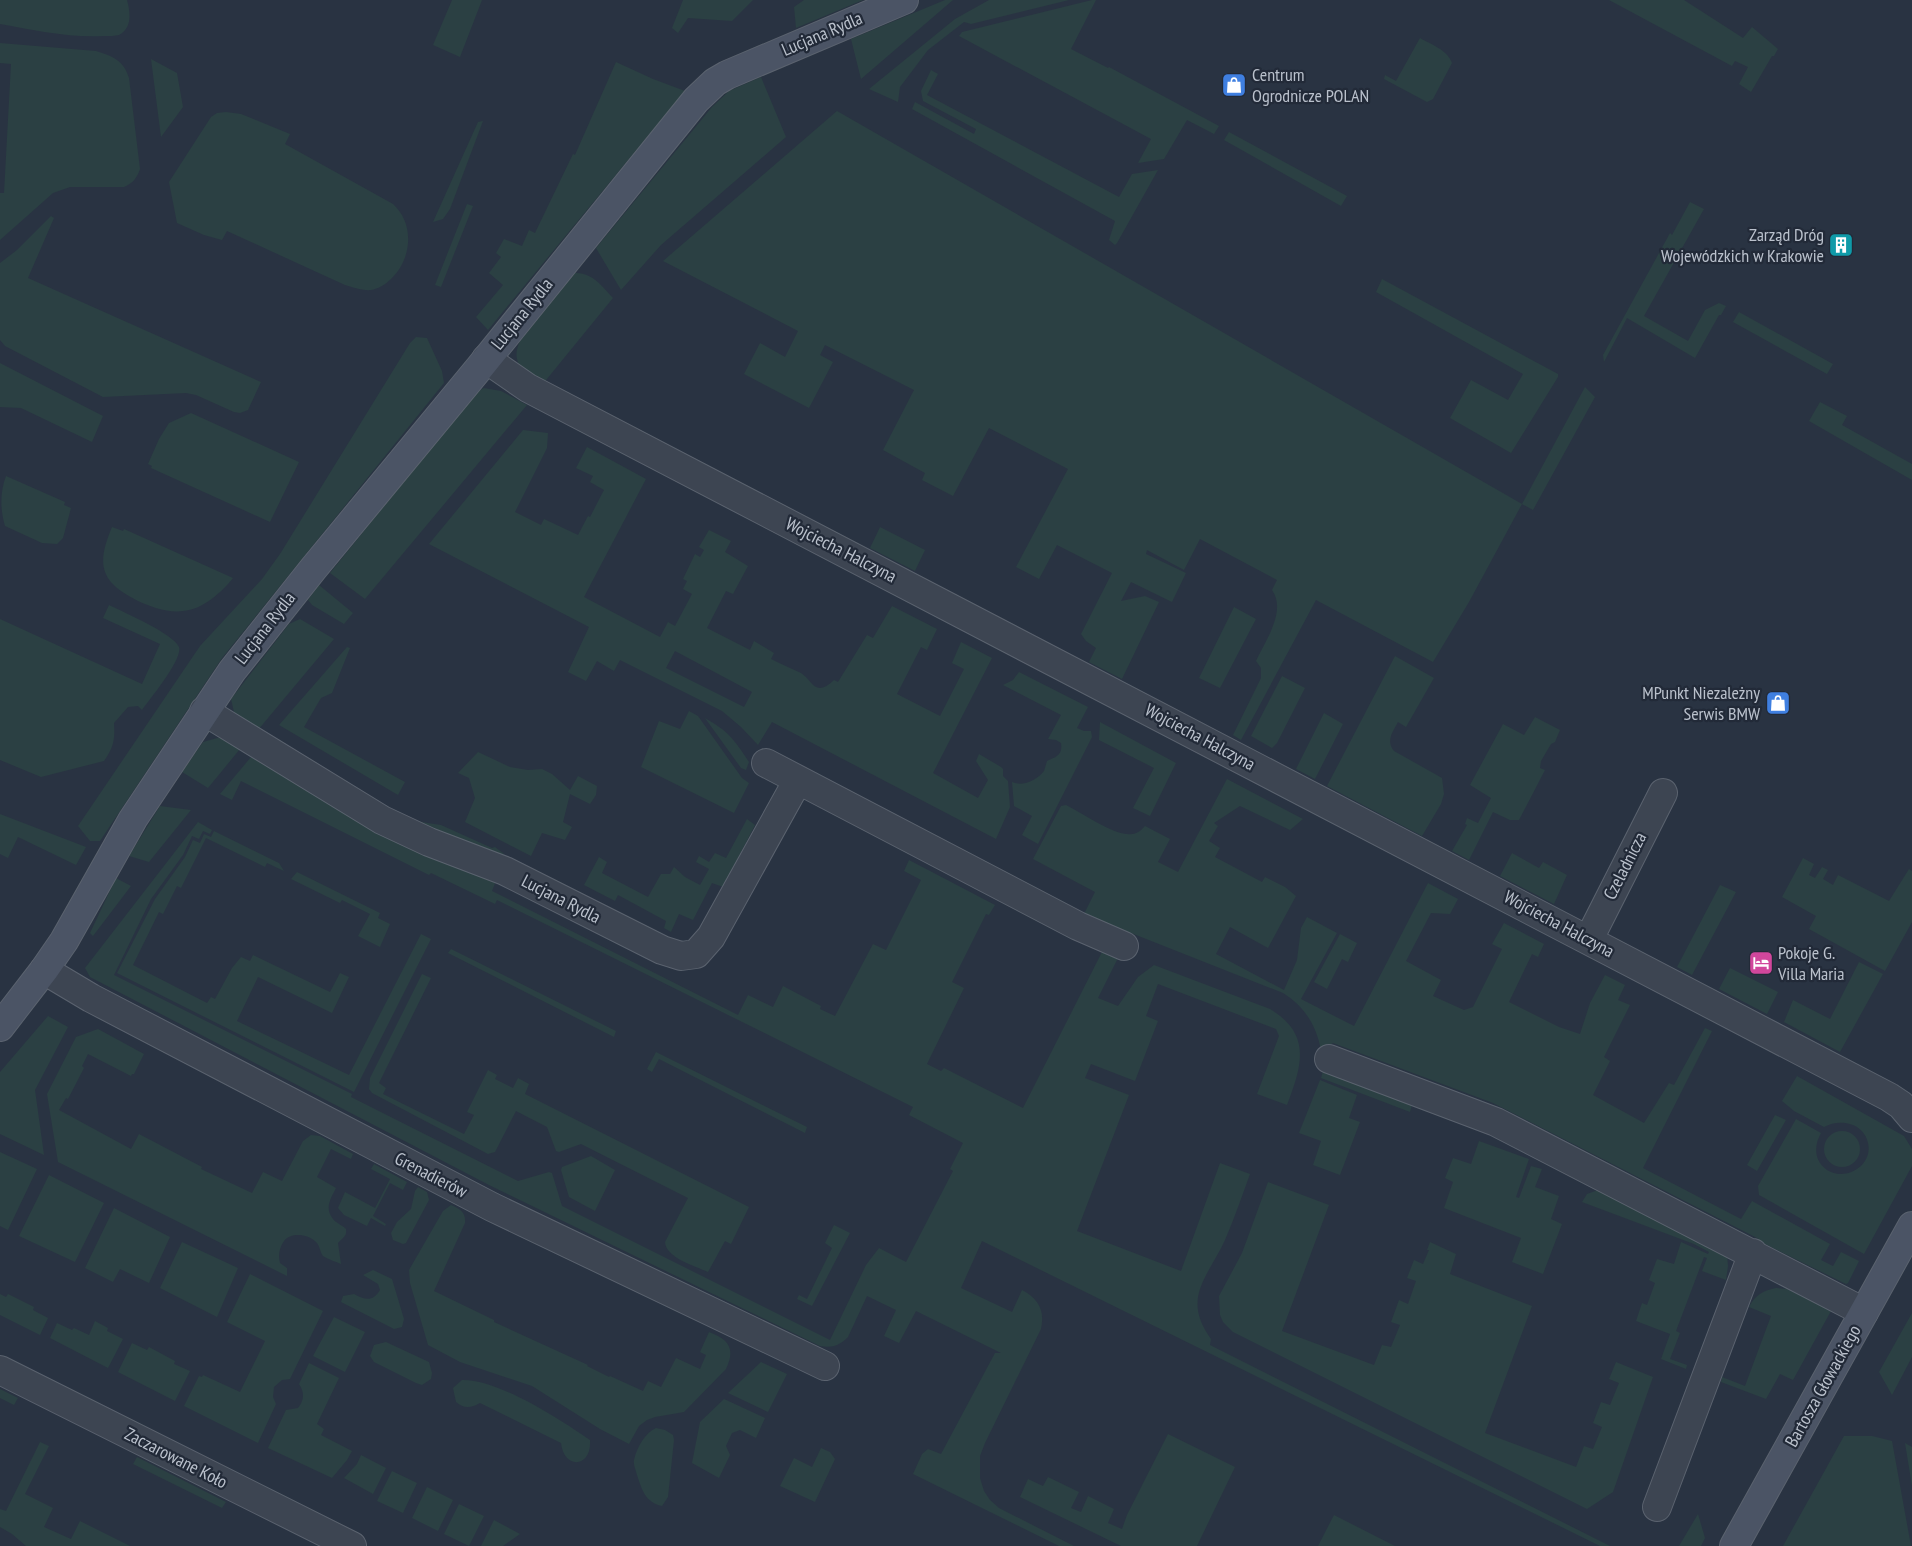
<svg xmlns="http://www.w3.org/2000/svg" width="1912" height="1546" font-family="'PT Sans Narrow',sans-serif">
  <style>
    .green { fill: #2b4043; fill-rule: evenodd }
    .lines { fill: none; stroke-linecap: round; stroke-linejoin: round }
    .street-casing { stroke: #5b636f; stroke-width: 30 }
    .secondary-casing { stroke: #5b636f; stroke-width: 30 }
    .street { stroke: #3d4552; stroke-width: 28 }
    .secondary { stroke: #4b5465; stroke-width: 28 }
    .labels { text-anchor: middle; stroke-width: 4.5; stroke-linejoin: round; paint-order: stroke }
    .street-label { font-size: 18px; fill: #bac1cc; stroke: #222a38 }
    .poi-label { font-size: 18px; fill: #bac1cc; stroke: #222a38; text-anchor: start }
  </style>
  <rect width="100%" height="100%" fill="#293342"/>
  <path class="green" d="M0,0H127C130,11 133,28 119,35C115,36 109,36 104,36C69,38 34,30 0,24Z
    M452,0H482L460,57L433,45Z
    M683,0H753L732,21L688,18L678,33L672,28Z
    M804,0H863L796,28L794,7Z
    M945,0H953L861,79L851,39Z
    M989,0H1069L971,24L964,22L928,50L900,87L898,102L869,89L955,19Z
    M1092,0H1096L1071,49L1108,68L1109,67L1219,126L1214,134L1187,120L1164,159L1138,163L1151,139L959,36L962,32Z
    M1609,0H1684L1743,38L1752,27L1778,49L1774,56H1772L1751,92L1739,84L1748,67L1735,61L1732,66Z
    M1420,38C1430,44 1448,50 1452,63L1433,99L1427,102L1384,79L1385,75L1396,81Z
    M0,43L96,51C113,56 124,61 129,78L140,169C137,178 133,183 124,187H70L53,193L0,240V193H4L11,64L0,63Z
    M151,59L177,73L183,107L161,137Z
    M616,62L653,79L685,91L488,330L476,317L503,285L489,273L501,257L496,253L504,239L522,246L529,230L535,233L573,154L575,155Z
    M931,70L938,74L927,95L1119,197L1132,174L1158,170L1117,243L1115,245L1109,240L1115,221L912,109L915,102L974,134L976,129L923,101L921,91Z
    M761,77L786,137L661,245L621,290L596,248L712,107L729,91Z
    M837,111L1522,504L1585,387L1595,397L1533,510L1522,504L1469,602L1433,662L1316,600L1241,740L1233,735L1261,678V668L1256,661C1265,641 1287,611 1272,590L1277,580L1200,539L1184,570L1147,550L1146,554L1186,573L1172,602L1131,582L1121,601L1145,596L1159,602L1122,679L1089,662L1096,648L1086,641L1081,634L1112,573L1057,545L1039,579L1016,567L1068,469L989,428L953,496L922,480L925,473L883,450L914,390L825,345L820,355L833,362L809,408L744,374L760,343L785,357L798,331L663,261Z
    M226,112L241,114L290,134L285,144L393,204C415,224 412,259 391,279C386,284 378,289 371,290C363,291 352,287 345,285L227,231L222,240L204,235L177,223L169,182L211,117L217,113Z
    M483,121L450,209L443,219L433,222L478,122Z
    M1229,132L1347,196L1341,206L1224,140Z
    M1690,202L1704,209L1644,316L1688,341L1705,310L1719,303L1726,306L1721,315H1719L1695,358L1627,318L1604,362L1603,355L1670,233L1672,235Z
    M467,204L473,206L441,287L435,285Z
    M51,216L54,218L28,278L261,382L248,410L240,413L234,412L196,395L186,393L103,397L5,346L0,340V263L17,250Z
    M575,273C592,272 603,287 613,298L542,385C526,373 509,364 520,341Z
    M1382,279L1558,374V377L1511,453L1450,418L1471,380L1508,400L1523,374L1376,292Z
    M1739,312L1833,364L1827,374L1733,322Z
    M416,337L427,338L442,371L444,383L222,658L100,841H90L78,826L200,646L262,579L280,554L410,343Z
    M0,363L103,416L92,442L21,408L0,407Z
    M484,388L501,391L527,405L365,599L330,573L476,392Z
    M1820,402L1847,416L1842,425L1912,464V480L1809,421Z
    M191,413L299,462L270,522L151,468L152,466L148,464L159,439L169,423Z
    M523,430L548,433L547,448L515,512L541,525L544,519L578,535L588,516L590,517L604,490L590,482L593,476L576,468L587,447L646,479L584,597L660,637L668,622L675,626L692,594L683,589L687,581L683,579L695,554L700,557L704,550L699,547L709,530L731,541L725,552L748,566L733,594L726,591L707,628L750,650L754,641L774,653L771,659C780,664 791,668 801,673C813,681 815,698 834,680L838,682L867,635L873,638L892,606L937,629L927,650L921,647L897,694L940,716L964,669L952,663L961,642L992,658L933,773L978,798L988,780L976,761L979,754L1001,767L1003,769V776L1008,781L1010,807L996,839L772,722L758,745L741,727L722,711L620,660L614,671L597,661L586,681L568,672L589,627L429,544ZM675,651L752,692L744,707L666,668Z
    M6,476L65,502L64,505L71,508L63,538L57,544L42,543L5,526C0,509 0,492 6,476Z
    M112,527L123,531L124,529L233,578C222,592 202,610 183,611C168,613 151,607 138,601C100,582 96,565 112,527Z
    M880,527L925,550L915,571L870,548Z
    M319,585L353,613L344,624L312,605L308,600Z
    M109,605C123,612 174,634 179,647C183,659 150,699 142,710L138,706L128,707L114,723C115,739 114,747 104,761L41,777L0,760V619L142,684L160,644L103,618Z
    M1234,607L1256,619L1220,688L1199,678Z
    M300,619L334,639L258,730L235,716L231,699L289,624Z
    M347,647L350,648L332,693L321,698L304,727L405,782L398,795L279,725Z
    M1395,656L1434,678L1406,727L1398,722C1392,733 1386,741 1394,751L1442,778L1444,794L1441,804L1422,836L1327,786Z
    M1019,672L1088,707L1077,728L1084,731H1091L1092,737L1038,844L1022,835L1032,816L1014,806L1012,782C1023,787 1037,780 1044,771L1047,761C1055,757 1063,756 1061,743L1056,740L1048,739L1061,715L1003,685L1013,680Z
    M1282,676L1305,688L1277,743L1272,748L1251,736Z
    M689,711L698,716L742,778L749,783L734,813L641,767L659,721L680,729Z
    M1324,713L1343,724L1315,779L1296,769Z
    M1535,717L1560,730L1555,742L1551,744L1541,761L1540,768L1545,770L1519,820H1510L1493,812L1469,860L1452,851L1467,825L1465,824L1467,818L1478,823L1491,798L1470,785L1503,724L1524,735Z
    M705,718C728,731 734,739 749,762L746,770L741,768Z
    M1100,722L1176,763L1150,816L1133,808L1154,768L1099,740Z
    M221,737L240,749L208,788L182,772L203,742Z
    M478,752L510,767L528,770L542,769L552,774L570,790L578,776L597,786L596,795L590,804L570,794L563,822L572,827L565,840L542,833L531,856L465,822L475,798L469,778L458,773Z
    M251,757C302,787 351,820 404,845C434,860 466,868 496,881L492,891L738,1015L748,995L773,1007L783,986L821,1006L820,1009L835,1016L873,944L886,950L921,880L904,871L909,860L995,905L989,915L986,914L952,982L964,988L927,1064L941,1071L944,1068L1023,1108L1103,950L1119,956L1098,998L1118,1006L1138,977L1154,965L1270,1009C1312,1034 1302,1066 1287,1105L1257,1094L1279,1036L1276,1029L1158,984L1146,1016L1158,1021L1135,1081L1091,1064L1085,1078L1129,1095L1077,1231L1181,1271L1220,1163L1250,1174C1242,1196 1234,1219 1225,1240C1208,1277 1181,1298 1211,1339L1210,1345L1610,1546H1600L982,1241L961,1288L1012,1312L1022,1290C1039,1299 1045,1311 1041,1329L985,1443L980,1456V1478L984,1491L990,1500L999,1508L1074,1546H1059L913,1474L922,1454L928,1449L941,1454L995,1353H1001L916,1311L899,1343L884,1336L896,1310L867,1296L848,1337C839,1346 832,1348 820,1346L489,1185L90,977L85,968L198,822L212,830L210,834L203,831L199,839L192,836L183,855L151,899L114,975L352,1094L351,1097L518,1181L549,1172L552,1173L562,1206L830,1340L866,1265L879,1248L906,1262L953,1171L950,1169L963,1143L909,1115L913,1107L497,900L495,904L431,873L429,875L241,781L232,800L220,794Z
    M1227,779L1303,819L1290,830L1240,806L1214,823L1218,826L1209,841L1220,848L1215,857L1262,882L1265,877L1285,887L1296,896L1268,948L1230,927L1216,954L1284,990L1297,960L1301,928L1307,917L1337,933L1301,999L1354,1026L1428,883L1458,899L1450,914L1431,913L1406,961L1441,980L1433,996L1464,1010L1473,1007L1502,949L1492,944L1504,923L1544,944L1538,957L1532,954L1509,1002L1559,1027L1580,1034L1590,1003L1605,975L1625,985L1618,1000L1630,1005L1604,1057L1610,1061L1593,1095L1644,1123L1669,1083L1674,1085L1705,1028L1712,1031L1643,1168L1741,1219L1752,1201L1830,1244L1821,1260L1833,1266L1841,1252L1859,1261L1848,1283L1846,1284L1759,1241V1239L1493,1103L1333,1043L1321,1050C1316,1025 1305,1007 1283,993L1131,933H1121L1082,918L1095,892L1033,859L1061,806L1066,805C1080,812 1113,834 1127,834C1135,835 1140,832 1145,826L1170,839L1158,862L1178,872Z
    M160,806L191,810L149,862L129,856Z
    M0,814L86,847L76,865L18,837L8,858L0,854Z
    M747,819L755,825L723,887L712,883L693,920L679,914L671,932L664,928L666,921L618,895L615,901L584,885L599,857L607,862L602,873L648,897L661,874H670L674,867L685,877L700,885L709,869L696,862L699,856L709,862L715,853L726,858Z
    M415,821L441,825L492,848L495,847L503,853L506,857L447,836Z
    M214,831L279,863L284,871L267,863L265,867L206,838L181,888L177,886L163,914L159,912L133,965L207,1003L211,997L215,999L232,968L241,957L250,961L253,955L330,992L340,973L349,977L332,1013L258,977L237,1021L349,1075L421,934L431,939L354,1092L117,973L155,899L185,857L193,840L200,843L204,834L211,837Z
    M1512,853L1539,868L1543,862L1567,875L1554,904L1500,876Z
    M1803,858L1814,864L1809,875L1815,878L1822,867L1828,870L1823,879L1833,885L1838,875L1889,901L1909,869L1912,871V922L1885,971L1809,929L1816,916L1782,897Z
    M297,872L380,913L378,918L390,924L380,947L358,936L370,914L342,900L340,903L291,879Z
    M116,878L131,886L93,936L90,933Z
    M1720,885L1736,892L1692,975L1677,967Z
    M1340,934L1357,943L1348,962L1342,959L1327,989L1314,982Z
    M451,949L616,1031L614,1037L448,953Z
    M1859,962L1883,974L1840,1052L1784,1022L1793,1000L1830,1019Z
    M1730,968L1778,992L1767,1014L1719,989Z
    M422,974L431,978L379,1083L386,1088L383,1094L464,1134L474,1115L467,1112L488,1070L497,1075L495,1079L513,1088L518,1078L529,1084L525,1094L749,1207L731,1244L725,1241L708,1272C695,1266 666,1258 665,1242L688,1198L581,1144L559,1152L556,1151L547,1127L516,1111L495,1152L488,1154L372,1093L369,1089L370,1078Z
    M48,1016L68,1027L35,1090L44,1155L0,1134V1072Z
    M98,1029L144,1054L134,1074H132L131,1076L88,1054L82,1066L84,1068L68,1099L66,1098L59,1110L131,1149L139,1134L202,1167L201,1169L252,1193L263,1172L282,1181L303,1141L311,1135L320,1136L353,1154L351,1159L331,1149L317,1177L336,1188C331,1198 324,1208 333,1219C336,1223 342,1225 346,1229C347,1237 343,1237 338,1243L341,1264C337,1262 327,1259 323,1256C320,1252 320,1246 316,1242C308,1234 291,1232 284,1241C279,1248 278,1256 280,1263L287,1268V1276L58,1162L47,1094L76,1037Z
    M656,1052L807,1127L805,1133L659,1059L652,1072L647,1069Z
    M1323,1071L1412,1105L1410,1112L1321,1078Z
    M1797,1076L1904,1136L1912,1149V1166L1864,1254L1759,1195L1758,1186L1796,1119L1821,1133C1813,1147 1814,1164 1831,1172C1849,1180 1873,1164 1868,1143C1864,1123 1840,1118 1824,1127L1794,1111L1782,1101Z
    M1320,1080L1357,1095L1349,1118L1360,1122L1340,1175L1313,1165L1321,1141L1299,1133Z
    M1775,1115L1786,1120L1757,1171L1747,1165Z
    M1824 1149a18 18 0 1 1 36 0a18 18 0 1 1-36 0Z
    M1479,1141L1529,1159L1516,1197L1519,1198L1531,1166L1542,1169L1535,1187L1559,1196L1551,1219L1562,1224L1543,1274L1512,1262L1521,1238L1444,1208L1453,1182L1445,1178L1453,1158L1471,1164Z
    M0,1152L37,1169L8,1230L0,1226Z
    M591,1156L615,1170L595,1211L569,1197L561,1170L562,1167Z
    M374,1164L407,1182L403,1190L390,1183L373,1216L386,1224L385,1226L371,1218L367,1226L344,1215L338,1208L345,1192L375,1208L390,1179L371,1169Z
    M49,1175L104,1203L75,1262L19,1236Z
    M1268,1182L1329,1205L1282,1331L1374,1365L1382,1345L1391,1347L1400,1325L1391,1322L1399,1300L1408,1304L1416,1281L1407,1278L1414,1260L1423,1264L1429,1250H1427L1430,1242L1456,1254L1450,1274L1532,1306L1485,1433L1576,1467L1584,1446L1593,1449L1602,1427L1593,1423L1601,1402L1610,1405L1619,1383L1609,1379L1616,1362L1653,1377L1613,1492L1587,1509L1233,1332L1223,1322L1220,1315L1219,1296L1242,1253Z
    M418,1187L427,1192L429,1200L406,1243L403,1244L393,1240L391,1233L397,1222L411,1209L415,1191Z
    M1598,1190L1727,1255L1728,1266L1726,1280L1702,1271L1707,1258L1704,1257L1676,1331L1680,1333L1670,1359L1687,1365L1686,1369L1661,1359L1670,1334L1636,1321L1642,1303L1647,1305L1655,1283L1649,1280L1657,1259L1674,1264L1681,1242L1708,1254L1709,1252L1694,1244L1582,1202L1587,1194Z
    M451,1205C460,1209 466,1212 465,1223L434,1291L494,1320V1322L588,1365L587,1366L609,1377L610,1376L643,1391L648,1381L661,1387L676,1358L700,1369L706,1355L700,1352L709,1332C728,1339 736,1348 726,1369L684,1412L655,1417L647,1420L639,1426L629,1444L600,1429L532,1386L460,1362L428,1345L410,1283L409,1270L443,1211Z
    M114,1208L170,1237L149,1283L120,1269L113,1282L85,1268Z
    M834,1225L850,1233L812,1306L797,1299L799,1295L807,1299L832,1248L825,1243Z
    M182,1242L238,1268L217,1317L160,1288Z
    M373,1270L392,1279L404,1319L402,1327L394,1329L341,1302L343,1296L354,1294C365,1300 373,1302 380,1290L378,1284L363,1275Z
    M250,1274L323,1311L290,1379L282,1380L274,1387L273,1397L276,1404L258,1443L184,1406L199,1376L202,1377L203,1375L240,1392L265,1341L227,1322Z
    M1776,1288L1787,1289L1831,1311L1793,1380L1780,1374L1766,1399L1721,1382L1722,1377L1745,1386L1771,1316L1749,1307C1755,1295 1764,1290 1776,1288Z
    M0,1294L6,1297L8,1294L34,1307L33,1310L48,1318L40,1335L0,1315Z
    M1912,1313V1357L1892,1395L1879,1372Z
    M334,1317L365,1332L345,1372L313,1356Z
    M95,1321L108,1328L107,1331L123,1339L108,1368L50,1338L57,1323L72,1330L74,1328L89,1335Z
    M386,1342L429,1362L432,1373L431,1379L422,1385L416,1383L374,1362L370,1356L374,1345Z
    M132,1343L147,1350L149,1347L175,1361L174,1364L190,1371L175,1401L118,1372Z
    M761,1362L787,1374L768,1412L728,1393Z
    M309,1363L339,1378L317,1424L324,1429L321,1435L352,1451L347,1460L332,1478L268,1448L286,1410L298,1408C304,1400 305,1393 299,1384Z
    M462,1380C498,1379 561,1420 590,1440C592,1468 564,1470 561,1443L480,1403C471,1408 464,1409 456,1402L453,1388Z
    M0,1389L18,1398L14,1405L0,1398Z
    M724,1399L765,1418L756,1438L740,1430L732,1433L726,1446L730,1455L719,1478L692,1463L700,1422Z
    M656,1428L665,1430L673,1435L674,1440L668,1497L662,1506C645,1502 642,1490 637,1475C636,1470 633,1465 634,1460C637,1447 645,1433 656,1428Z
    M1168,1434L1235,1467L1197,1546H1121L1020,1497L1028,1479L1043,1486L1048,1477L1079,1492L1071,1508L1081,1512L1088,1496L1114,1509L1108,1523L1122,1529L1127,1515Z
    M1844,1436H1872L1892,1441L1911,1546H1783Z
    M40,1442L49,1446L25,1494L53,1508L44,1527L71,1539L80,1521L130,1546H26L12,1534L0,1527V1509L6,1511Z
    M1905,1443L1912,1447V1486Z
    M821,1448L830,1452L835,1459L815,1502L780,1486L794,1458L812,1467Z
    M361,1455L386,1468L373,1494L344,1478L357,1464Z
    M137,1457L226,1502L222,1508L133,1464Z
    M392,1471L417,1483L403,1513L377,1501Z
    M427,1487L453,1500L438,1531L412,1518Z
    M459,1504L484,1516L469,1546L444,1534Z
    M1698,1514L1705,1538L1701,1546H1679Z
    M1334,1515L1395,1546H1318Z
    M494,1520L520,1534L503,1546H481Z"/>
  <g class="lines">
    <defs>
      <path id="street" d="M486,359L528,388L1889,1097L1901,1105L1912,1118
        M204,711L382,820L429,842L505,871L662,950L681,956L696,954L711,937L798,780
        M766,763L1078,926L1124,946
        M1589,939L1663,793
        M44,970L91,998L492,1207L825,1366
        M1329,1059L1496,1122L1864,1312
        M0,1370L352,1546
        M1657,1507L1753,1253"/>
      <path id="secondary" d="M0,1027L44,970L64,941L133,819L232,671L313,569L480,367L696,100L715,82L727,75L904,0
        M1734,1546L1912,1226"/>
    </defs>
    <use href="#street" class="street-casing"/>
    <use href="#secondary" class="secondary-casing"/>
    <use href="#street" class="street"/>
    <use href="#secondary" class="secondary"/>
  </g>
  <defs>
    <symbol id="shop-square" viewBox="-11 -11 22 22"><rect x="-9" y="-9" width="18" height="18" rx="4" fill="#3f7fe0" stroke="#222a38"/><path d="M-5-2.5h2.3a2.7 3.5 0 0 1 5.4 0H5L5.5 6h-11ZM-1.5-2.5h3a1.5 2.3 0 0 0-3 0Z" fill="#fff"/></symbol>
    <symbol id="building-square" viewBox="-11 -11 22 22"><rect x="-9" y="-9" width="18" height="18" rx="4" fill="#0f9aa8" stroke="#222a38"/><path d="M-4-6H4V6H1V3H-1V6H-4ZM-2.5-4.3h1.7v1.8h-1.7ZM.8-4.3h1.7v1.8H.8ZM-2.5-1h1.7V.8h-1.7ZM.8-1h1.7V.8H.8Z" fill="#fff"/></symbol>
    <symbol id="hotel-square" viewBox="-11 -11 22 22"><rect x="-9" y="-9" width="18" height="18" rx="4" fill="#d1479c" stroke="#222a38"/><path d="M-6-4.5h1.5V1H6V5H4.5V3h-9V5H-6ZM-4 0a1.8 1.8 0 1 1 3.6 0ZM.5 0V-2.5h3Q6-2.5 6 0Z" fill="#fff"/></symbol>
  </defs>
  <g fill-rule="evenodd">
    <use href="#shop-square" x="1220" y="71" width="28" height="28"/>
    <use href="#building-square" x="1827" y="231" width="28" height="28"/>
    <use href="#shop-square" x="1764" y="689" width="28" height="28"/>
    <use href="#hotel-square" x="1747" y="949" width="28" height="28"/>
  </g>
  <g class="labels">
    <g class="street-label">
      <text transform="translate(822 34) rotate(-23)" y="6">Lucjana Rydla</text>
      <text transform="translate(522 314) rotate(-51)" y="6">Lucjana Rydla</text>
      <text transform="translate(841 550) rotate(27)" y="6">Wojciecha Halczyna</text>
      <text transform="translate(265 628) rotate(-52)" y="6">Lucjana Rydla</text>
      <text transform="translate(1200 737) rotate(28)" y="6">Wojciecha Halczyna</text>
      <text transform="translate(1625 866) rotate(-63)" y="6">Czeladnicza</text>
      <text transform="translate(561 899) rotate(27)" y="6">Lucjana Rydla</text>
      <text transform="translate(1559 924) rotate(28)" y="6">Wojciecha Halczyna</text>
      <text transform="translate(431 1175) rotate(27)" y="6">Grenadierów</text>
      <text transform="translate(1823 1386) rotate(-61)" y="6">Bartosza Głowackiego</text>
      <text transform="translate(176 1458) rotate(27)" y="6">Zaczarowane Koło</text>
    </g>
    <g class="poi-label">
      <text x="1252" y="81">Centrum<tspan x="1252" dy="21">Ogrodnicze POLAN</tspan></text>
      <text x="1824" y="241" text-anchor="end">Zarząd Dróg<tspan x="1824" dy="21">Wojewódzkich w Krakowie</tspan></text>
      <text x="1760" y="699" text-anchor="end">MPunkt Niezależny<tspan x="1760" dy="21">Serwis BMW</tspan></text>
      <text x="1778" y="959">Pokoje G.<tspan x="1778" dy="21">Villa Maria</tspan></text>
    </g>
  </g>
</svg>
